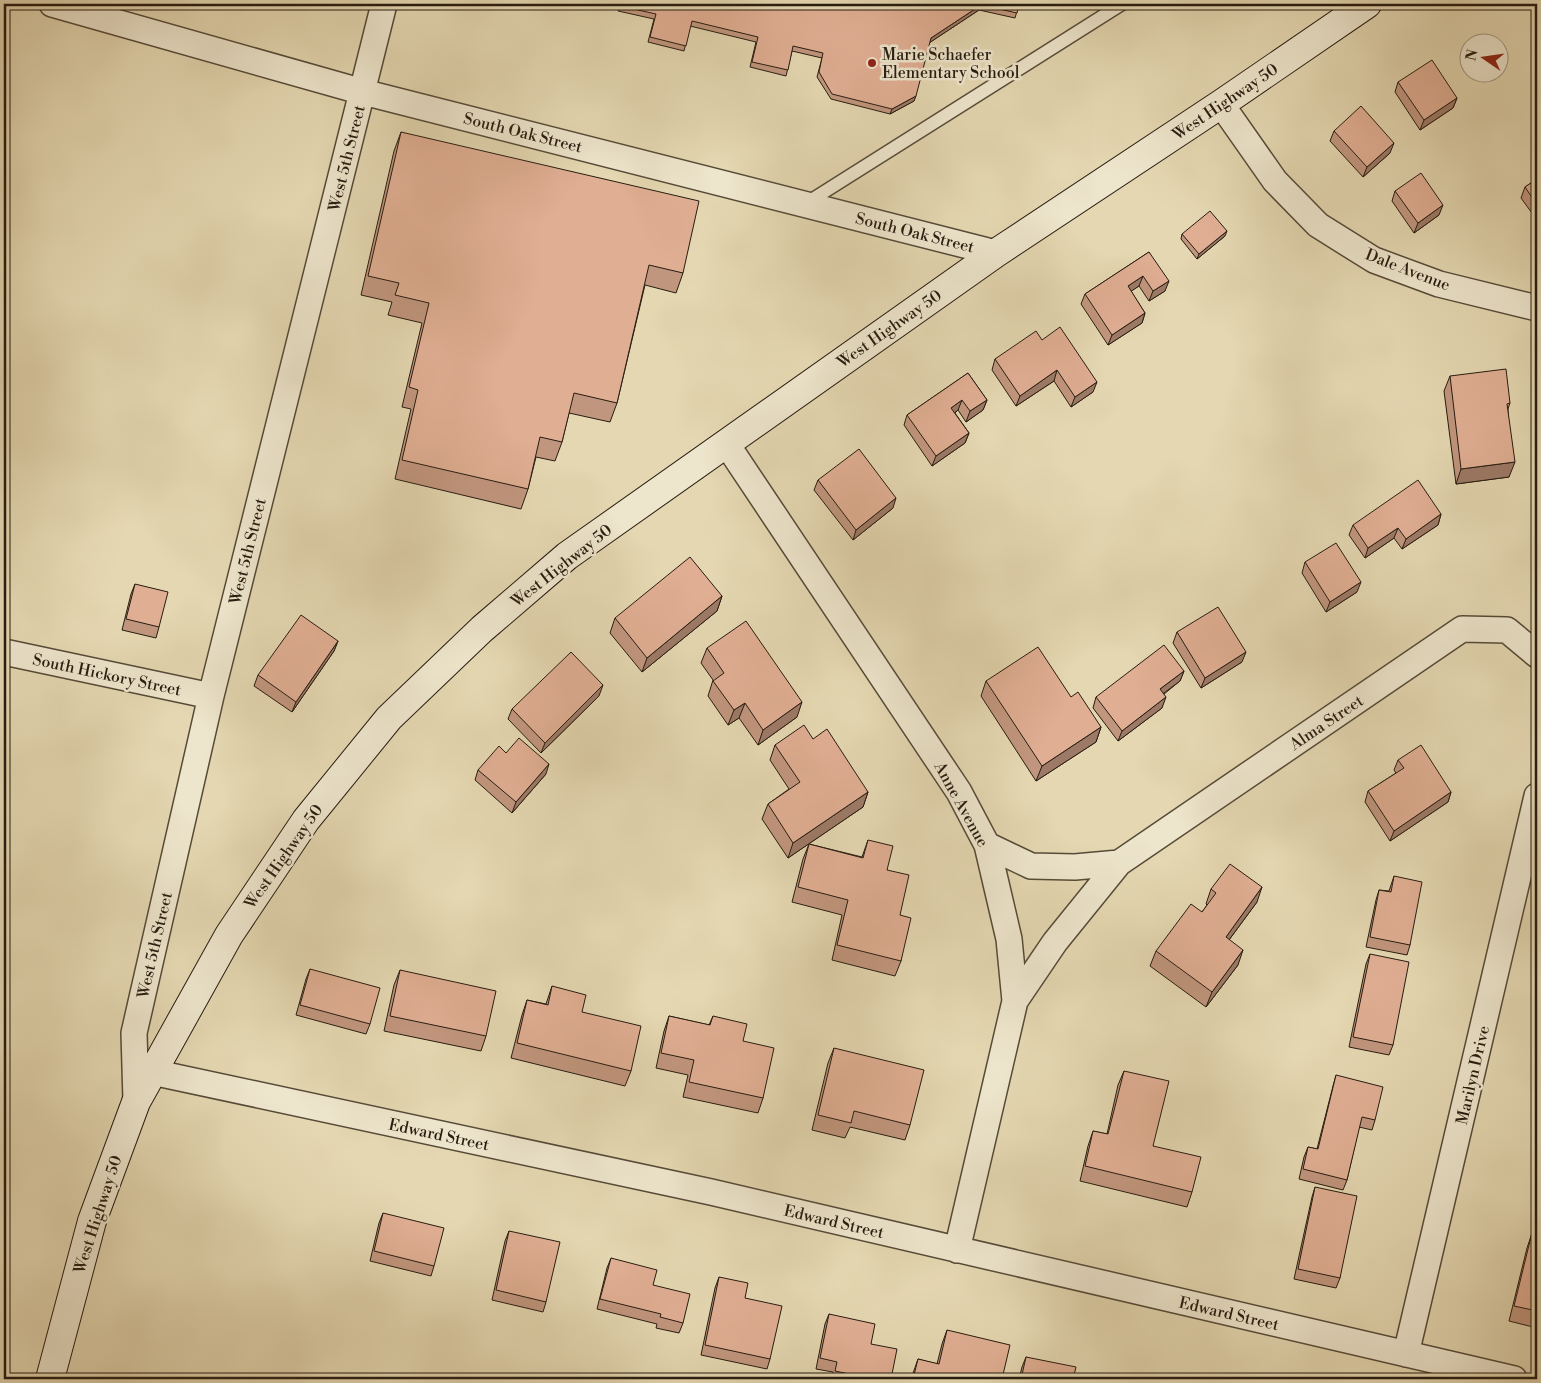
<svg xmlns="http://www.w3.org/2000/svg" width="1541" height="1383" font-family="'Libre Bodoni',serif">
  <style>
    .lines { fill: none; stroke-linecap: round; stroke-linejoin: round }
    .service-casing { stroke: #564b38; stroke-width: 15 }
    .minor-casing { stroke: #564b38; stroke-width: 28 }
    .secondary-casing { stroke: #271c10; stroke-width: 30 }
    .service { stroke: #ede5cc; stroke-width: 12 }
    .minor { stroke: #ede5cc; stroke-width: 25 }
    .secondary { stroke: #ede5cc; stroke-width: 28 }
    .wall { fill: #c1967e; stroke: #271c10 }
    .shaded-wall { fill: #9d7a67; stroke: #271c10 }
    .building { fill: #e0ae93; stroke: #271c10 }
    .poi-dot { fill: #8f2418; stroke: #ede5cc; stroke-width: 2 }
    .labels { text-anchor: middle; stroke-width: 5; stroke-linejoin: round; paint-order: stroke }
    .poi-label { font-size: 16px; fill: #271c10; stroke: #ede5cc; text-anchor: start }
    .street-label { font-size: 16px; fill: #271c10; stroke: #ede5cc }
  </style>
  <rect width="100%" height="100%" fill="#e4d7b1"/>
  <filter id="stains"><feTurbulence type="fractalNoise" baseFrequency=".004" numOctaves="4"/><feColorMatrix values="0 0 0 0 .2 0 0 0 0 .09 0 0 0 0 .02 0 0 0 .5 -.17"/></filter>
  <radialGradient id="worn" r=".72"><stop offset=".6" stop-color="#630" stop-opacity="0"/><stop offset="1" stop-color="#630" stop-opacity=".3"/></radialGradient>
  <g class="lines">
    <defs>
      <path id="service" d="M805,204L1122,4"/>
      <path id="minor" d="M52,4L363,92L996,253
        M1221,104L1275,181L1318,225L1374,260L1439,284L1537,308
        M726,443L959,792L987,845L1009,939L1015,1001L957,1250
        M4,652L211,696
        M987,845L1031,866L1075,867L1119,863
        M1015,1001L1055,942L1119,863L1462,629L1507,630L1537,655
        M152,1072L711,1192L1514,1379
        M136,1101L134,1033L211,696L384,4
        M1406,1354L1537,796"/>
      <path id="secondary" d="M50,1379L92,1221L136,1102L229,935L306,820L389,718L482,629L567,556L996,253L1221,104L1367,4"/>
    </defs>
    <use href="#service" class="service-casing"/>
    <use href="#minor" class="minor-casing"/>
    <use href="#secondary" class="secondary-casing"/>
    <use href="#service" class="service"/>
    <use href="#minor" class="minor"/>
    <use href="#secondary" class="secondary"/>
  </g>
  <path class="wall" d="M620,4H1019L1015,18L979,10L929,43L914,101L890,114L831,99L817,77L822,58L792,51L786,76L750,67L756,42L690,26L684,51L648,42L654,19L618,11Z
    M1398,82L1457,98L1453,108L1420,130L1395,92Z
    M1334,131L1390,153L1363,177L1330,141Z
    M401,132L683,273L676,293L645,285L617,403L610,422L569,413L562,442L555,461L536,457L528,489L521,509L395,479L411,409L402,407L422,323L388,315L392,302L361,295L394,151Z
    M1537,179V220L1521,198L1525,187Z
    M1395,191L1439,215L1414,233L1392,201Z
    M1182,234L1225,236L1197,259L1181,239Z
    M1149,252L1165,291L1149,301L1139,286L1131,291L1145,313L1142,323L1108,345L1081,304L1085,294Z
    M1042,340L1093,392L1071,407L1054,381L1016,406L992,370L995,359Z
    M968,373L987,400L983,410L966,422L958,410L955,413L969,433L965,443L932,466L904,425L907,415Z
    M1450,376L1510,403L1508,409L1509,477L1456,484L1444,391Z
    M818,480L893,508L853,540L814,490Z
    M1441,514L1438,525L1402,549L1394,538L1365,558L1349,535L1353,525Z
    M1305,562L1357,592L1326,612L1302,573Z
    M135,584L159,627L156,638L122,630L131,594Z
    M722,596L717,611L642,672L610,633L615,618Z
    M1177,632L1242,662L1201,688L1173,643Z
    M338,641L334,651L292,712L254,686L258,675Z
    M707,648L797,717L758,745L739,718L728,725L708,696L713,680L701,663Z
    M1184,671L1180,681L1164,694L1162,708L1118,741L1093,708L1096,697Z
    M986,681L1071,697L1101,727L1096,742L1036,781L981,696Z
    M599,696L541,753L508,719L512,709Z
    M813,739L868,792L863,807L788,858L762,819L768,804L789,789L770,760L775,745Z
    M1398,760L1451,792L1448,802L1390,841L1365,802L1368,791L1396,773L1394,770Z
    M478,770L546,774L512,813L475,780Z
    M868,840L887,870L900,915L901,961L895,976L832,960L842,915L792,902L803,859L809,844L862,857Z
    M1394,876L1410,945L1407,955L1366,947L1376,900L1379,890L1389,891Z
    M1211,889L1257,902L1229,940L1238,965L1206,1007L1150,966L1156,951L1202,912L1207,905L1206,904Z
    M1370,954L1393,1045L1389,1055L1349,1047L1366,964Z
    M310,969L370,1024L366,1034L296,1015L306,979Z
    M400,970L486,1036L481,1051L384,1031L394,985Z
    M552,986L582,1012L631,1071L625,1086L511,1058L522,1015L527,1000L546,1004Z
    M669,1016L709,1025L713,1016L743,1041L763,1098L758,1113L683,1097L688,1075L656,1068L664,1031Z
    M834,1048L910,1125L905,1140L850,1127L845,1138L812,1130L828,1063Z
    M1124,1071L1153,1146L1192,1192L1187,1207L1080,1181L1088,1146L1093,1131L1107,1134L1118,1085Z
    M1336,1075L1375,1120L1372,1130L1359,1127L1347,1180L1343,1190L1299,1179L1304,1157L1308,1147L1317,1149L1333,1086Z
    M1315,1187L1340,1278L1336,1288L1294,1279L1312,1197Z
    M383,1213L434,1266L431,1276L370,1261L379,1223Z
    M509,1231L546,1302L543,1312L492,1300L505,1241Z
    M1532,1233L1537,1234V1328L1509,1321L1527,1248Z
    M611,1258L653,1285L683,1323L679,1333L656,1328L657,1324L597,1309L607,1268Z
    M719,1277L745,1298L770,1359L767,1369L701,1355L715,1288Z
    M829,1314L871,1344L891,1379H832L833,1372L816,1369L825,1324Z
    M947,1330L1002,1379H911L918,1359L937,1364L942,1344Z
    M1026,1357L1073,1379H1019L1022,1367Z"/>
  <path class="shaded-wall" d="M981,5L979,10L929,43L931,38Z
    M916,96L914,101L890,114L892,109Z
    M1457,98L1453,108L1420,130L1424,120Z
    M1394,143L1390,153L1363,177L1367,167Z
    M1443,205L1439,215L1414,233L1418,223Z
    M1227,231L1225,236L1197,259L1199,254Z
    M1143,276L1139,286L1124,296L1128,286Z
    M1169,281L1165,291L1149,301L1153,291Z
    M1145,313L1142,323L1108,345L1112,335Z
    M1057,370L1054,381L1016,406L1020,396Z
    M1097,382L1093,392L1071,407L1075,397Z
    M962,400L958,410L948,418L951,408Z
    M987,400L983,410L966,422L970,411Z
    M969,433L965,443L932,466L936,456Z
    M1515,462L1509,477L1456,484L1461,469Z
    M896,498L893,508L853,540L856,530Z
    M1441,514L1438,525L1402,549L1406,539Z
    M1398,528L1394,538L1365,558L1368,548Z
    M1361,582L1357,592L1326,612L1330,602Z
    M722,596L717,611L642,672L647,658Z
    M338,641L334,651L292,712L296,702Z
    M1246,652L1242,662L1201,688L1205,678Z
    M1184,671L1180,681L1156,699L1160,689Z
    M603,685L599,696L541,753L545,743Z
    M1166,697L1162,708L1118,741L1122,731Z
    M802,702L797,717L758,745L763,730Z
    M745,703L739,718L728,725L734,710Z
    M1101,727L1096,742L1036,781L1042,766Z
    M549,764L546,774L512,813L516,802Z
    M868,792L863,807L788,858L793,843Z
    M1451,792L1448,802L1390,841L1394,831Z
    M1262,887L1257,902L1220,952L1226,937Z
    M1243,950L1238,965L1206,1007L1212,992Z"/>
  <path class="building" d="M621,4H1019L1017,13L981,5L931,38L916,96L892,109L832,94L819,72L823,53L793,46L788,70L752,62L758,37L692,21L686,46L650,37L656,14L620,6Z
    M1432,60L1457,98L1424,120L1398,82Z
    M1361,106L1394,143L1367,167L1334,131Z
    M401,132L699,201L683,273L649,265L617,403L574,393L562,442L540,437L528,489L402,460L418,390L409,387L429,303L395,295L399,283L368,276Z
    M1421,173L1443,205L1418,223L1395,191Z
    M1537,179V205L1525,187Z
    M1210,211L1227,231L1199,254L1182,234Z
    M1149,252L1169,281L1153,291L1143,276L1128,286L1145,313L1112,335L1085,294Z
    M1060,327L1097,382L1075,397L1057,370L1020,396L995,359L1036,331L1042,340Z
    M1506,369L1510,403L1507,404L1515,462L1461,469L1450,376Z
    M968,373L987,400L970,411L962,400L951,408L969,433L936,456L907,415Z
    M859,449L896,498L856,530L818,480Z
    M1418,480L1441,514L1406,539L1398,528L1368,548L1353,525Z
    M1336,543L1361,582L1330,602L1305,562Z
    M690,557L722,596L647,658L615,618Z
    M135,584L168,592L159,627L126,619Z
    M1218,607L1246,652L1205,678L1177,632Z
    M301,615L338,641L296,702L258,675Z
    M746,621L802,702L763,730L745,703L734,710L713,681L724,673L707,648Z
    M1164,645L1184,671L1160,689L1166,697L1122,731L1096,697Z
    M1038,647L1071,697L1078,692L1101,727L1042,766L986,681Z
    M571,652L603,685L545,743L512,709Z
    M804,725L813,739L827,729L868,792L793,843L768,804L800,782L775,745Z
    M519,738L549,764L516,802L478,770L499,746L506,753Z
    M1421,745L1451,792L1394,831L1368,791L1404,768L1398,760Z
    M868,840L893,846L887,870L909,875L900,915L911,918L901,961L837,945L848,900L798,887L809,844L863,858Z
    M1230,864L1262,887L1226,937L1243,950L1212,992L1156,951L1191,904L1202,912L1216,893L1211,889Z
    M1394,876L1422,882L1410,945L1370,937L1379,890L1391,892Z
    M1370,954L1409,962L1393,1045L1353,1037Z
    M310,969L380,988L370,1024L300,1005Z
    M400,970L496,991L486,1036L390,1016Z
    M552,986L586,995L582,1012L641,1026L631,1071L517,1043L527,1000L548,1005Z
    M669,1016L710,1025L713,1016L747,1024L743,1041L774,1048L763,1098L689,1082L694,1060L661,1053Z
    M834,1048L924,1070L910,1125L854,1111L851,1123L818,1115Z
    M1124,1071L1169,1081L1153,1146L1201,1157L1192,1192L1085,1166L1093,1131L1108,1134Z
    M1336,1075L1383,1087L1375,1120L1362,1117L1347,1180L1303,1169L1308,1147L1318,1149Z
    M1315,1187L1357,1196L1340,1278L1298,1269Z
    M383,1213L444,1228L434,1266L374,1251Z
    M509,1231L560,1242L546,1302L496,1290Z
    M1532,1233L1537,1234V1311L1514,1306Z
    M611,1258L657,1270L653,1285L690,1294L683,1323L660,1317L661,1314L600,1299Z
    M719,1277L748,1283L745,1298L782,1306L770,1359L705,1345Z
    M829,1314L875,1324L871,1344L897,1349L891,1379H873L835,1371L837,1362L820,1358Z
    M947,1330L1010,1345L1002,1379H913L918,1359L939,1364Z
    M1026,1357L1076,1367L1073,1379H1021Z"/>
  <circle class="poi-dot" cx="872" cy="63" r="5"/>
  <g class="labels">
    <g class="poi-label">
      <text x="882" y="60">Marie Schaefer<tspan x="882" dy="18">Elementary School</tspan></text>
    </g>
    <g class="street-label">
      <text transform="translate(1225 101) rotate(-34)" y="6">West Highway 50</text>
      <text transform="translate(523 132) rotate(14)" y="6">South Oak Street</text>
      <text transform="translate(346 158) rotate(-76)" y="6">West 5th Street</text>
      <text transform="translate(915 232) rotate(14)" y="6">South Oak Street</text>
      <text transform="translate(1408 269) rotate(21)" y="6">Dale Avenue</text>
      <text transform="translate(889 328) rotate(-35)" y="6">West Highway 50</text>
      <text transform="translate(247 551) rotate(-76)" y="6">West 5th Street</text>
      <text transform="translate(561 565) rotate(-38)" y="6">West Highway 50</text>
      <text transform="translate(107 674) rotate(12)" y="6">South Hickory Street</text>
      <text transform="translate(1326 722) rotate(-34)" y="6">Alma Street</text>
      <text transform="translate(962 804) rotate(61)" y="6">Anne Avenue</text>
      <text transform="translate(283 856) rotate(-55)" y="6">West Highway 50</text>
      <text transform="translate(154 945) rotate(-77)" y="6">West 5th Street</text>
      <text transform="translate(1472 1075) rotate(-77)" y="6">Marilyn Drive</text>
      <text transform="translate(439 1134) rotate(12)" y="6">Edward Street</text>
      <text transform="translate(97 1214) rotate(-72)" y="6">West Highway 50</text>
      <text transform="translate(834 1221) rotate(13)" y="6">Edward Street</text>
      <text transform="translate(1229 1313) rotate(13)" y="6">Edward Street</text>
    </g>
  </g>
  <rect width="1541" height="1383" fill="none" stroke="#e4d7b1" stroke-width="20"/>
  <rect x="5" y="5" width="1531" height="1373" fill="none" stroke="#271c10" stroke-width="2.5"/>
  <rect x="10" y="10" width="1521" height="1363" fill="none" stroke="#271c10"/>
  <g transform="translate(1484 58) rotate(283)"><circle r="24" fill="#ede5cc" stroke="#9e9581"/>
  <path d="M0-4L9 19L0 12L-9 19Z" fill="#8f2418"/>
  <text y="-8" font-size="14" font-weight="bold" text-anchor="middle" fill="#271c10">N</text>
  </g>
  <rect width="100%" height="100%" filter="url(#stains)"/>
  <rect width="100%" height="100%" fill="url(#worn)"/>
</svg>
